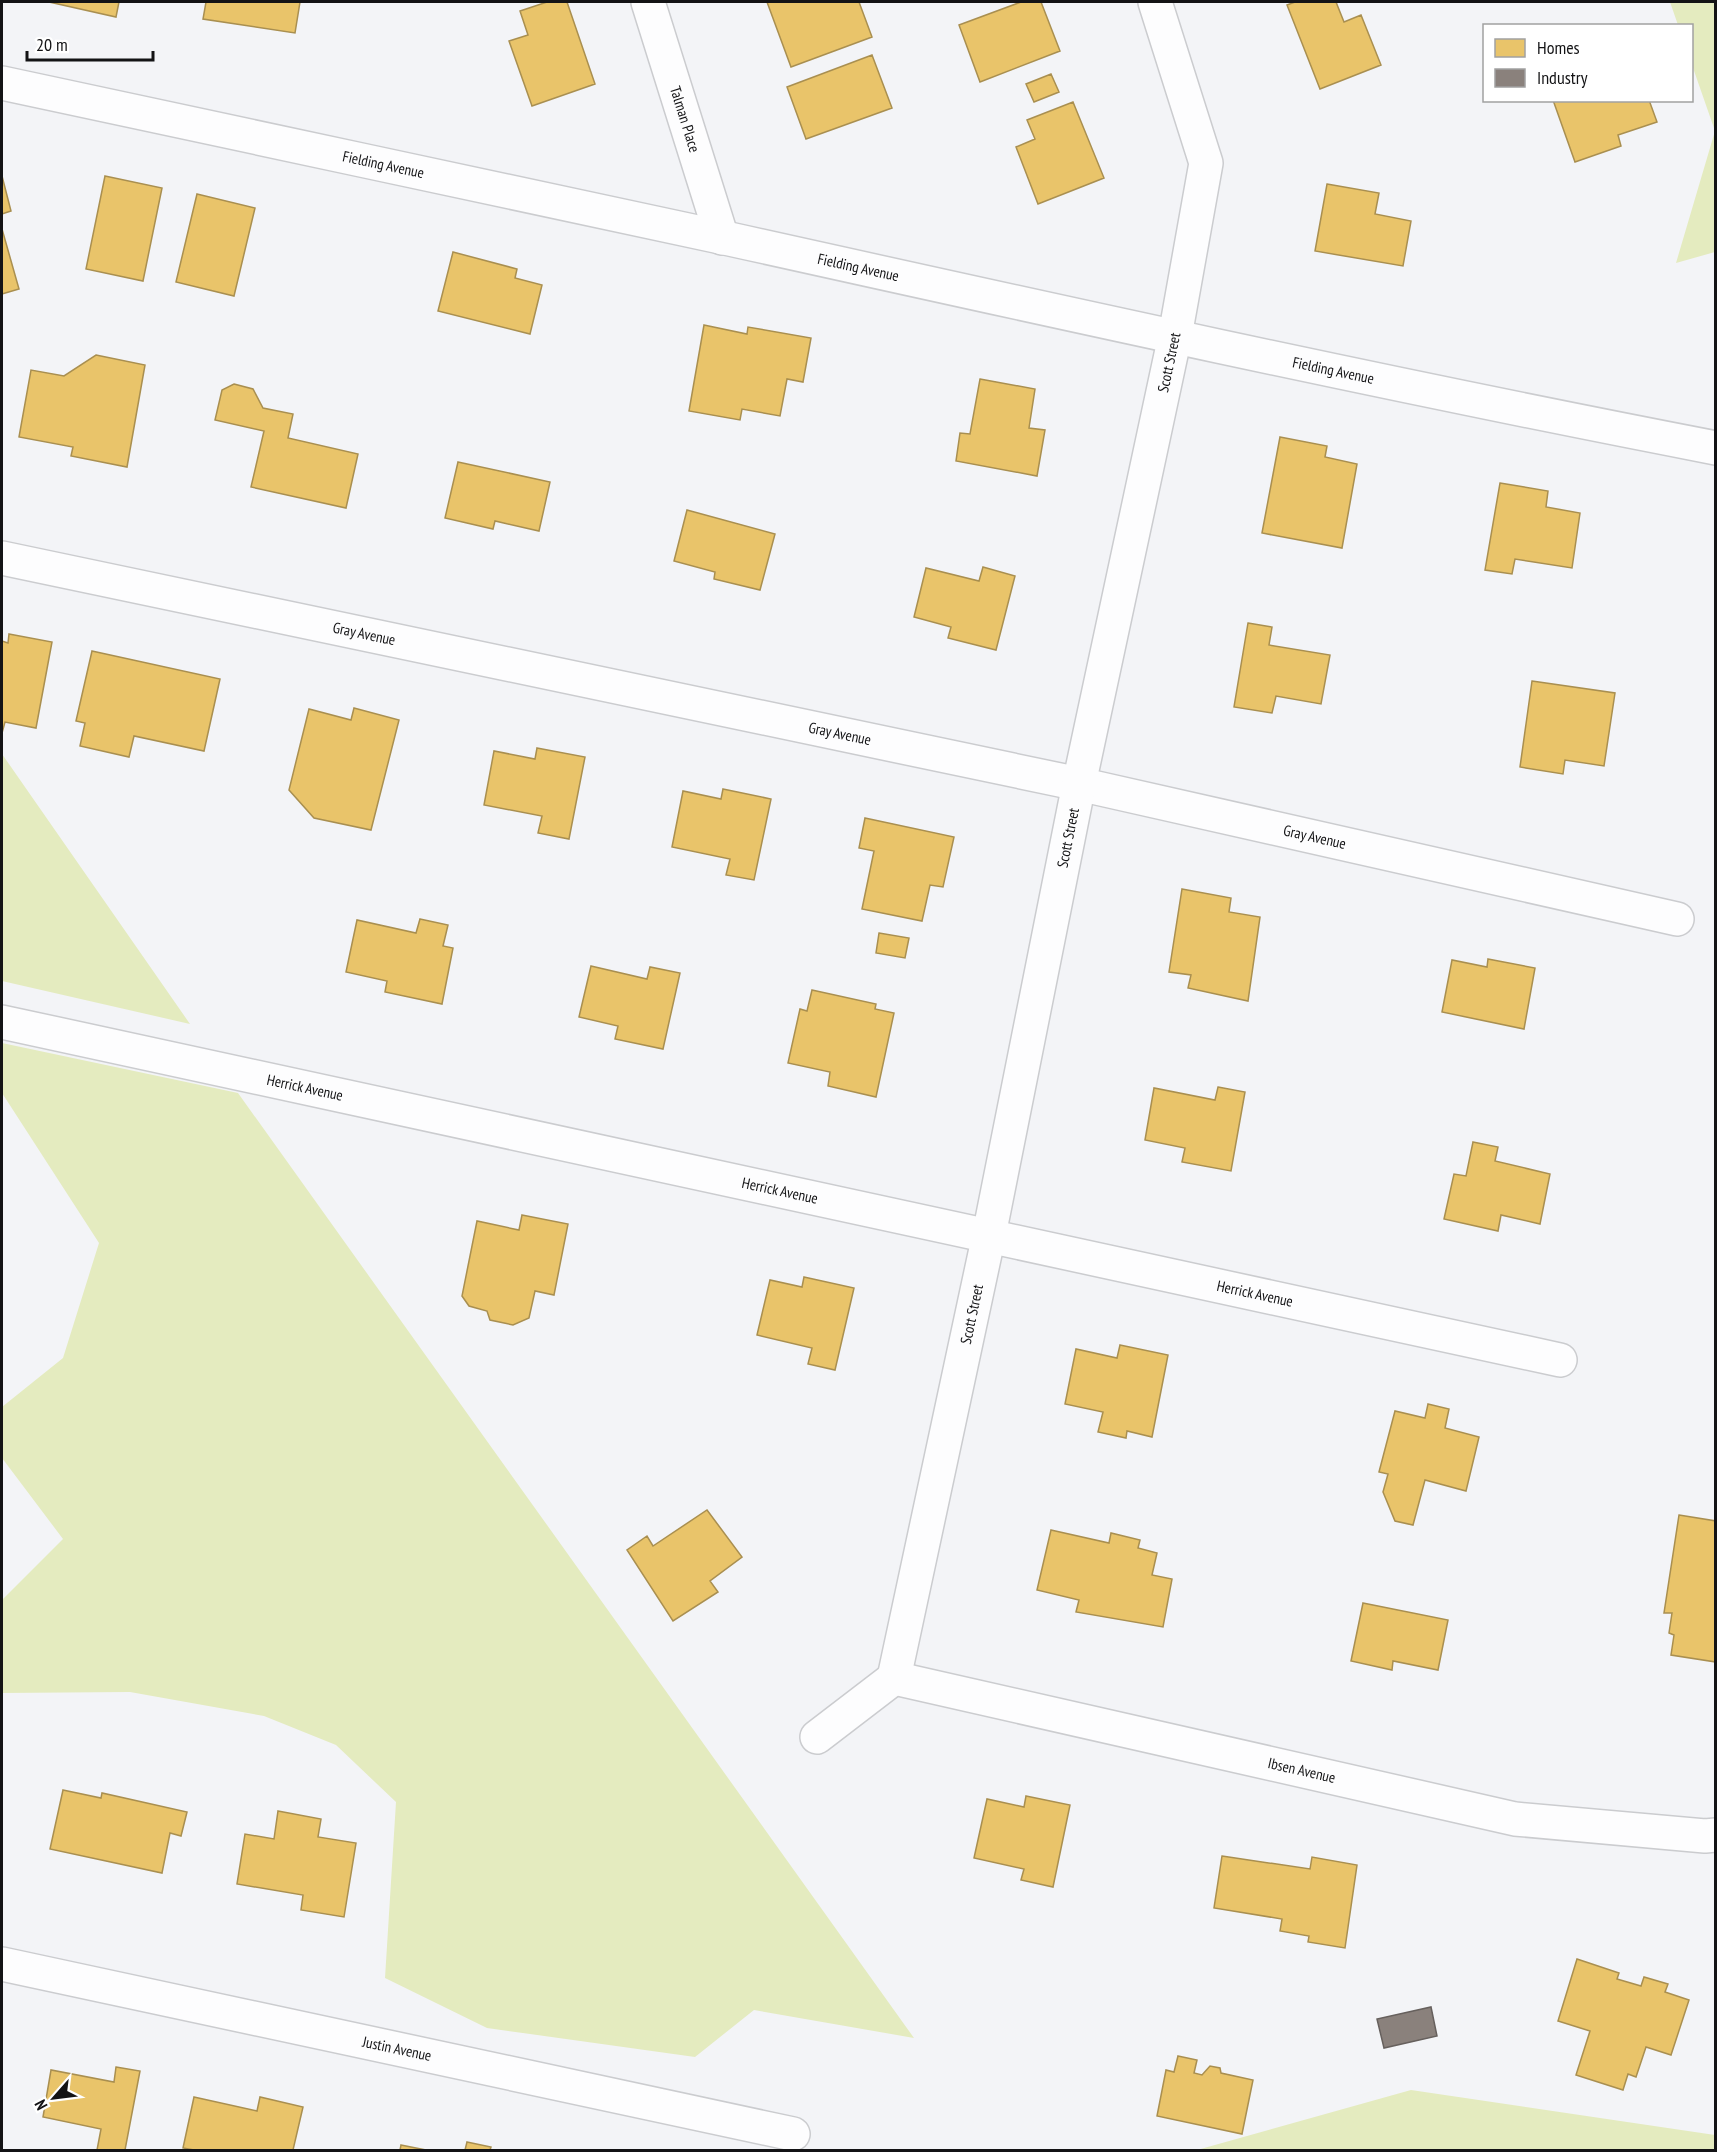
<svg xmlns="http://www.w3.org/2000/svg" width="1717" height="2152" font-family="'PT Sans Narrow',sans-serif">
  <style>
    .green { fill: #e4ebbf }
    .homes { fill: #e9c46a; stroke: #a98f50; stroke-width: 1.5 }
    .industry { fill: #8a817c; stroke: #66605d; stroke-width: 1.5 }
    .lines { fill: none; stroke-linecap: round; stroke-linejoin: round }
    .minor-casing { stroke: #cbcccf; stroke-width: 36 }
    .minor { stroke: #fdfdfe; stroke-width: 33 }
    .labels { text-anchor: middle; stroke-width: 6; stroke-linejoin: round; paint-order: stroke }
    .street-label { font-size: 15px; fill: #131315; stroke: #fff }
  </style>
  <rect width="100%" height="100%" fill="#f3f4f7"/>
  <path class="green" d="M1670,2H1716L1715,252L1676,263L1715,131L1692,65V26L1678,25Z
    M2,754L190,1024L2,981Z
    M2,1043L238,1093L914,2038L754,2010L695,2057L487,2028L385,1978L396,1802L336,1745L264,1716L130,1692L2,1693V1600L63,1539L2,1458V1407L63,1358L99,1243L2,1093Z
    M1411,2090L1715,2135V2150H1197Z"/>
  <path class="homes" d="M49,2H119L116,17Z
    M206,2H300L295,33L203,19Z
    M547,2H567L595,84L532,106L509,41L528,35L520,11Z
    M767,2H859L872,37L791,67Z
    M1021,2H1041L1060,51L980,82L959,25Z
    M1295,2H1336L1344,22L1361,15L1381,65L1320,89L1287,5Z
    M872,55L892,108L806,139L787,87Z
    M1051,74L1059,92L1034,102L1026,84Z
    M1553,100H1649L1657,122L1618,135L1621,146L1575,162Z
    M1073,102L1104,178L1038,204L1016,147L1035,139L1027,120Z
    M2,176L11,211L2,214Z
    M105,176L162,188L143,281L86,269Z
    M1327,184L1379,193L1375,214L1411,221L1403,266L1315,251Z
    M197,194L255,208L234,296L176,282Z
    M2,229L19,289L2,294Z
    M453,252L517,269L515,278L542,285L530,334L438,311Z
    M704,325L747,334L748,327L811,338L803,382L787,379L780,416L742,409L740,420L689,411Z
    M96,355L145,365L127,467L71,456L73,447L19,437L31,370L64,376Z
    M980,379L1035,389L1029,428L1045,430L1037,476L956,461L960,433L970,434Z
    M234,384L253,389L263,408L293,414L288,438L358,454L346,508L251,487L264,431L215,420L222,390Z
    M1280,437L1327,446L1325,457L1357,464L1342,548L1262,533Z
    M458,462L550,482L539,531L495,521L493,529L445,518Z
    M1500,483L1548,491L1546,507L1580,513L1572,568L1515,559L1512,574L1485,570Z
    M687,510L775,534L760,590L714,579L715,572L674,561Z
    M983,567L1015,576L996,650L948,638L951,627L914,617L926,568L979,581Z
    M1248,623L1272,627L1269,645L1330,655L1321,704L1276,696L1272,713L1234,707Z
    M9,634L52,642L36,728L5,722L2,733V641L8,643Z
    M92,651L220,679L204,751L134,736L129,757L80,746L85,723L76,721Z
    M1532,681L1615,693L1604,766L1565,760L1563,774L1520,767Z
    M354,708L399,720L371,830L314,818L289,790L309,709L351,720Z
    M537,748L585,757L569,839L538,833L542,816L484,805L494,751L535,759Z
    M723,789L771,799L754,880L726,875L730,859L672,847L683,791L721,799Z
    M865,818L954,837L943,887L930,885L922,921L862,909L874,851L859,848Z
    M1182,889L1231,898L1229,912L1260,917L1248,1001L1188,988L1191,975L1169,972Z
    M420,919L448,925L443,946L453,948L442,1004L385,992L387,981L346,972L357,920L416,933Z
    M879,933L909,938L905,958L876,953Z
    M1488,959L1535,968L1524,1029L1442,1012L1452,960L1487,967Z
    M591,966L647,979L650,967L680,973L663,1049L615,1039L618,1026L579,1017Z
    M812,990L876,1004L875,1009L894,1013L876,1097L828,1086L830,1072L788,1063L800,1009L807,1011Z
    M1218,1087L1245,1092L1231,1171L1182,1162L1185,1148L1145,1140L1154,1088L1215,1100Z
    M1473,1142L1498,1147L1495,1161L1550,1174L1540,1224L1501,1215L1498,1231L1444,1219L1454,1174L1466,1176Z
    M522,1215L568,1224L554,1295L535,1291L529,1318L513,1325L490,1320L487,1311L469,1306L462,1296L477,1221L519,1230Z
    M804,1277L854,1288L835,1370L808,1364L812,1348L757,1335L770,1280L802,1287Z
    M1120,1345L1168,1355L1152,1437L1127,1431L1126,1438L1098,1432L1103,1412L1065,1404L1076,1349L1117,1358Z
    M1428,1404L1449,1409L1445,1428L1479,1437L1466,1491L1425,1480L1413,1525L1395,1521L1383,1492L1388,1474L1379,1472L1395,1411L1425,1418Z
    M707,1510L742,1557L710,1581L718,1592L673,1621L627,1550L647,1536L653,1546Z
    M1679,1515L1716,1521V1662L1671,1655L1674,1635L1669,1633L1672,1613H1664Z
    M1051,1530L1109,1543L1111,1533L1140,1540L1138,1548L1157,1553L1152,1575L1172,1579L1163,1627L1076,1612L1079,1600L1037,1590Z
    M1363,1603L1448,1620L1438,1670L1393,1661L1392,1670L1351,1661Z
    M63,1790L101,1798L102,1793L187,1812L181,1836L170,1833L162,1873L50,1849Z
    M1026,1796L1070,1805L1053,1887L1021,1880L1024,1869L974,1858L987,1799L1024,1807Z
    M278,1811L321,1819L318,1837L356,1843L344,1917L301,1910L303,1895L237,1884L245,1834L274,1839Z
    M1222,1856L1310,1869L1312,1857L1357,1865L1345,1948L1308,1942L1309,1936L1280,1931L1282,1919L1214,1908Z
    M1577,1959L1619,1973L1617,1979L1641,1986L1644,1977L1668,1984L1665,1992L1689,2000L1671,2055L1646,2047L1636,2077L1628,2074L1623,2090L1576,2075L1590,2031L1558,2021Z
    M1178,2056L1197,2060L1194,2073L1202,2075L1210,2066L1220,2068L1221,2073L1253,2080L1242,2134L1157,2116L1166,2070L1174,2072Z
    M116,2067L140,2071L125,2150H97L101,2129L43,2117L51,2070L114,2082Z
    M194,2097L257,2111L260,2097L303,2107L293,2150H194L183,2148Z
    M467,2142L491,2147L490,2150H465Z
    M401,2145L426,2150H400Z"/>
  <path class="industry" d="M1431,2007L1437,2036L1384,2048L1377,2019Z"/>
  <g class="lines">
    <defs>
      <g id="minor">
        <path id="s1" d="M648,2L722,238"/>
        <path id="s2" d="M2,83C243,135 484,186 725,238C1054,311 1384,384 1716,448"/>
        <path id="s3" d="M2,558L1079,784L1677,919"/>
        <path id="s4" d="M2,1022L1560,1360"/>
        <path id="s5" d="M894,1678L989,1235L1079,784L1175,336L1206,163L1155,2"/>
        <path id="s6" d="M894,1678L1515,1819L1705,1836L1716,1835"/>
        <path d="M817,1737L894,1678"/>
        <path id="s7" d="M2,1964L793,2134"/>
      </g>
    </defs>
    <use href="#minor" class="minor-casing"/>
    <use href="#minor" class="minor"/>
  </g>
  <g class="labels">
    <g class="street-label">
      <text dy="5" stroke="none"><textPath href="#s1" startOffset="123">Talman Place</textPath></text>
      <text dy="5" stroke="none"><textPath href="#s2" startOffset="390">Fielding Avenue</textPath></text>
      <text dy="5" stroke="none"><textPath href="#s2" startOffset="876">Fielding Avenue</textPath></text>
      <text dy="5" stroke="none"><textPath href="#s5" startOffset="1344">Scott Street</textPath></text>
      <text dy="5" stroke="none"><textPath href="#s2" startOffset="1362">Fielding Avenue</textPath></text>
      <text dy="5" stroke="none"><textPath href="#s3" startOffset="370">Gray Avenue</textPath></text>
      <text dy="5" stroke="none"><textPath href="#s3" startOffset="856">Gray Avenue</textPath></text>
      <text dy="5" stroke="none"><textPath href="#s3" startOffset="1342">Gray Avenue</textPath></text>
      <text dy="5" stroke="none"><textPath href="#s5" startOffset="858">Scott Street</textPath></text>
      <text dy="5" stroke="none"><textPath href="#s4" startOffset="310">Herrick Avenue</textPath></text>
      <text dy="5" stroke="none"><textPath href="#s4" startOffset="796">Herrick Avenue</textPath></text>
      <text dy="5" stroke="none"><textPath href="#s4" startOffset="1282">Herrick Avenue</textPath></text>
      <text dy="5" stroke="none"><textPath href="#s5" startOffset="372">Scott Street</textPath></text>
      <text dy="5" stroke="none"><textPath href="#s6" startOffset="418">Ibsen Avenue</textPath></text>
      <text dy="5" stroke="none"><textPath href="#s7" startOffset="404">Justin Avenue</textPath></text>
    </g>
  </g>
  <rect width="1717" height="2152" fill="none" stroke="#131315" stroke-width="6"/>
  <rect x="1483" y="24" width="210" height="78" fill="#ffffff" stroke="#a1a1a1" stroke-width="1.5"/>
  <rect x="1495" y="39" width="30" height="18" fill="#e9c46a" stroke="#a1a1a1" stroke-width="1.5"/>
  <text x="1537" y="54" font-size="18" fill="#131315">Homes</text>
  <rect x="1495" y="69" width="30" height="18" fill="#8a817c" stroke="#a1a1a1" stroke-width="1.5"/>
  <text x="1537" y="84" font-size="18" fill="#131315">Industry</text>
  <g transform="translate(54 2098) rotate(242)" stroke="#ffffff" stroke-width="4.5" paint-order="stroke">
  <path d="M0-4.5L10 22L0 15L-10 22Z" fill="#131315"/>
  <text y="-9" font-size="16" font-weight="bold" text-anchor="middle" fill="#131315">N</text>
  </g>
  <path d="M27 51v9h126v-9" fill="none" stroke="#131315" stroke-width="3"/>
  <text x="36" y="51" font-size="18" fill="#131315" stroke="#ffffff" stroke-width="4.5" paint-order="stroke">20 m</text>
</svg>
